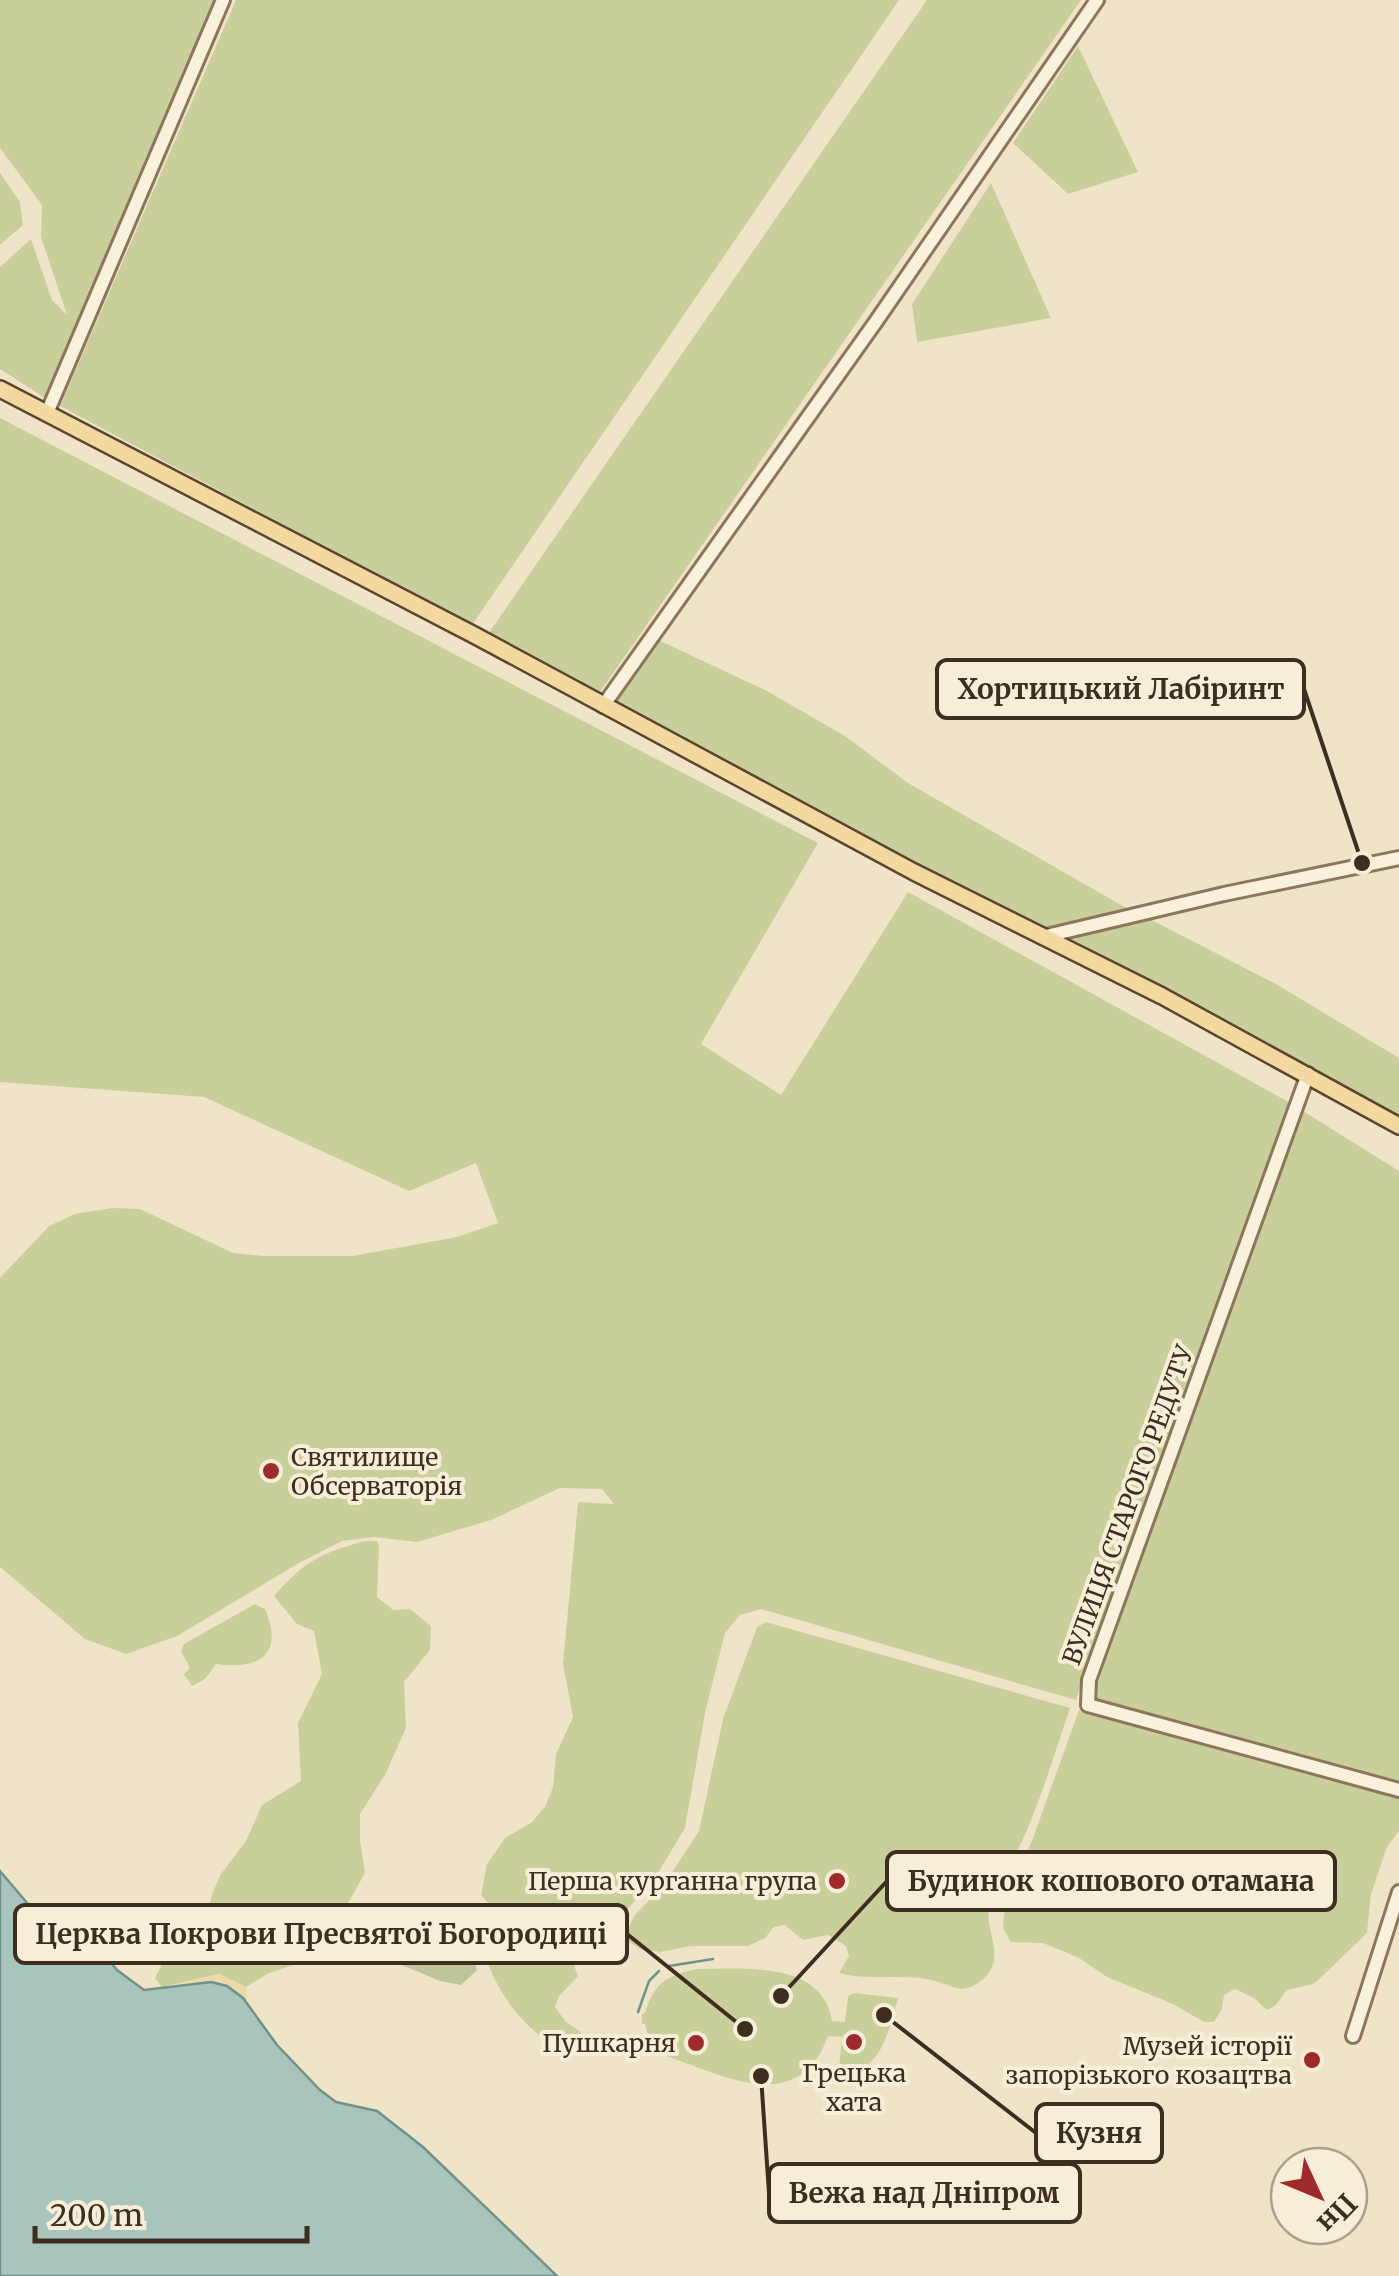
<svg xmlns="http://www.w3.org/2000/svg" width="1399" height="2276" font-family="Merriweather,serif">
  <style>
    .green { fill: #c9cf9b }
    .sand { fill: #ecd9a5 }
    .cemetery { fill: #bfc49a }
    .water { fill: #a9c4bc; stroke: #6f938a; stroke-width: 2.5 }
    .lines { fill: none; stroke-linecap: round; stroke-linejoin: round }
    .stream { stroke: #6f938a; stroke-width: 2.5 }
    .minor-casing { stroke: #8d765c; stroke-width: 18 }
    .major-casing { stroke: #5b4430; stroke-width: 20 }
    .minor { stroke: #faf1dc; stroke-width: 12 }
    .major { stroke: #f3d9a0; stroke-width: 15 }
    .poi-dot { fill: #9e2a2b; stroke: #f7eed8; stroke-width: 4 }
    .labels { text-anchor: middle; stroke-width: 8; stroke-linejoin: round; paint-order: stroke }
    .poi-label { font-size: 25px; fill: #3d2e20; stroke: #f7eed8; text-anchor: end }
    .street-label { font-size: 25px; fill: #3d2e20; stroke: #f7eed8 }
    .leader { fill: none; stroke: #3d2e20; stroke-width: 4 }
    .callout-dot { fill: #3d2e20; stroke: #f7eed8; stroke-width: 4 }
    .callout { fill: #f7eed8; stroke: #3d2e20; stroke-width: 4 }
    .callout-label { font-size: 28px; text-anchor: middle; font-weight: bold; fill: #3d2e20 }
  </style>
  <rect width="100%" height="100%" fill="#f0e4c8"/>
  <path class="green" d="M0,0H215L45,398L0,369V267L31,239L52,300L67,315L41,237L42,205L0,148Z
    M236,0H899L472,625L60,406Z
    M927,0H1081L598,695L488,634Z
    M1078,46L1138,172L1068,194L1013,143Z
    M0,173L20,202L23,225L0,245Z
    M991,183L1051,318L917,342L912,304Z
    M0,418L818,843L701,1044L781,1095L908,892L1287,1101L1399,1171V1783L1092,1704L1108,1650L1095,1646L1076,1700L761,1609L740,1615L725,1633L705,1713L685,1828L656,1876L614,1925L591,1930L556,1925L495,1910L481,1895L487,1864L505,1838L532,1822L545,1807L553,1787L556,1754L573,1717L563,1664L578,1502L614,1504L602,1489L560,1488L491,1520L417,1542L374,1537L342,1541L299,1563L177,1636L126,1654L85,1639L0,1567V1278L49,1226L75,1214L112,1208L140,1209L233,1253L263,1256H352L457,1237L498,1223L476,1163L409,1191L204,1097L0,1082Z
    M656,639L767,691L845,736L908,783L1128,909L1040,929L613,704Z
    M1142,915L1276,984L1399,1058V1117L1064,935Z
    M365,1541H377L379,1546L377,1597L393,1610L410,1609L431,1626L430,1650L404,1682L406,1728L385,1775L360,1814V1841L365,1873L330,1935L296,1964L267,1974L246,1987L219,1974L162,1987L155,1978L164,1960L198,1942L205,1929L212,1894L221,1874L246,1841L262,1805L301,1781L298,1723L322,1674L314,1631L297,1624L274,1596C304,1562 320,1553 365,1541Z
    M255,1604L265,1609C284,1654 261,1670 216,1664L205,1679L192,1686L184,1674L190,1668L181,1651L184,1644Z
    M766,1622L1070,1708C1055,1752 1042,1797 1023,1839C1013,1860 999,1880 991,1901C979,1930 1015,1960 975,1985C961,1993 952,1986 938,1982C906,1972 872,1982 839,1973L849,1956L846,1946L828,1935L803,1940L785,1925L774,1927L765,1938L748,1946H691L660,1952L640,1949L628,1941V1929L634,1916L663,1886L699,1831L723,1719L757,1627Z
    M1079,1710L1389,1792L1399,1799V1831L1387,1847L1371,1894L1367,1933L1314,1984L1287,1990L1276,2005L1267,2010L1254,1998L1235,1989L1224,1995L1222,2009L1214,2022H1204L1173,2004L1107,1977L1079,1958L1043,1943L1011,1942L1003,1928L1005,1904L1033,1838Z
    M497,1919L563,1936L578,1976L559,1996L555,2007L566,2022L581,2032L580,2045L564,2053C517,2024 490,1985 478,1930L479,1922Z
    M696,1969C742,1969 823,1960 832,2021L845,2022L848,1996L854,1993L898,1998C890,2026 880,2081 839,2069L842,2037L828,2036C798,2120 719,2073 658,2053L651,2047L645,2024H642V2014L645,2013C654,1983 666,1976 696,1969Z"/>
  <path class="sand" d="M219,1974L246,1987V2004C231,1981 202,1982 177,1984Z"/>
  <path class="cemetery" d="M427,1925L470,1947L477,1970L461,1985L440,1981L397,1963V1950L408,1929Z"/>
  <path class="water" d="M0,1871L28,1904L31,1917L27,1932L91,1938L117,1970L144,1990L211,1982L227,1986L243,1998L277,2045L320,2090L336,2102L377,2111L423,2147L557,2276H0Z"/>
  <g class="lines">
    <path class="stream" d="M669,1966L713,1959
      M638,2012L649,1981L659,1971"/>
    <defs>
      <path id="minor" d="M47,413L223,0
        M603,706L877,320L1097,0
        M1042,937L1224,894L1399,858
        M1308,1074L1089,1680L1088,1705L1399,1790
        M1353,2036L1399,1892"/>
      <path id="major" d="M0,389L476,636L914,872L1162,996L1399,1126"/>
    </defs>
    <use href="#minor" class="minor-casing"/>
    <use href="#major" class="major-casing"/>
    <use href="#minor" class="minor"/>
    <use href="#major" class="major"/>
  </g>
  <g class="poi-dot">
    <circle cx="271" cy="1471" r="10"/>
    <circle cx="837" cy="1881" r="10"/>
    <circle cx="854" cy="2042" r="10"/>
    <circle cx="696" cy="2043" r="10"/>
    <circle cx="1312" cy="2060" r="10"/>
  </g>
  <g class="labels">
    <g class="poi-label">
      <text x="291" y="1466" text-anchor="start">Святилище<tspan x="291" dy="29">Обсерваторія</tspan></text>
      <text x="817" y="1890">Перша курганна група</text>
      <text x="676" y="2052">Пушкарня</text>
      <text x="1292" y="2055">Музей історії<tspan x="1292" dy="29">запорізького козацтва</tspan></text>
      <text x="854" y="2082" text-anchor="middle">Грецька<tspan x="854" dy="29">хата</tspan></text>
    </g>
    <g class="street-label">
      <text transform="translate(1128 1505) rotate(-70)" y="9">ВУЛИЦЯ СТАРОГО РЕДУТУ</text>
    </g>
  </g>
  <path class="leader" d="M1362 863L1304 689M781 1996L887 1881M745 2029L627 1934M884 2015L1036 2133M761 2076L769 2193"/>
  <g class="callout-dot">
    <circle cx="1362" cy="863" r="10"/>
    <circle cx="781" cy="1996" r="10"/>
    <circle cx="745" cy="2029" r="10"/>
    <circle cx="884" cy="2015" r="10"/>
    <circle cx="761" cy="2076" r="10"/>
  </g>
  <g class="callout">
    <rect x="937" y="660" width="367" height="58" rx="10"/>
    <rect x="887" y="1852" width="448" height="58" rx="10"/>
    <rect x="15" y="1905" width="612" height="58" rx="10"/>
    <rect x="1036" y="2104" width="126" height="58" rx="10"/>
    <rect x="769" y="2164" width="311" height="58" rx="10"/>
  </g>
  <g class="callout-label">
    <text x="1121" y="699">Хортицький Лабіринт</text>
    <text x="1111" y="1891">Будинок кошового отамана</text>
    <text x="321" y="1944">Церква Покрови Пресвятої Богородиці</text>
    <text x="1099" y="2143">Кузня</text>
    <text x="924" y="2203">Вежа над Дніпром</text>
  </g>
  <g transform="translate(1319 2196) rotate(134)"><circle r="48" fill="#f7eed8" stroke="#ada18e" stroke-width="2.5"/>
  <path d="M0-8L18 38L0 25L-18 38Z" fill="#9e2a2b"/>
  <text y="-15" font-size="28" font-weight="bold" text-anchor="middle" fill="#3d2e20">Пн</text>
  </g>
  <path d="M35 2226v15h272v-15" fill="none" stroke="#3d2e20" stroke-width="5"/>
  <text x="50" y="2226" font-size="30" fill="#3d2e20" stroke="#f7eed8" stroke-width="8" paint-order="stroke">200 m</text>
</svg>
